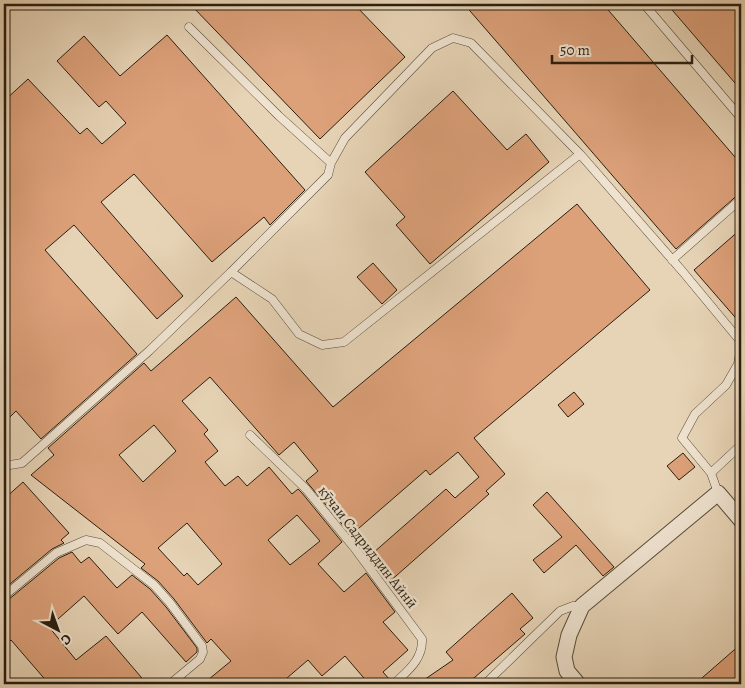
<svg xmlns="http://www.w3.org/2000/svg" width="745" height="688" font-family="Alegreya,serif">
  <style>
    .building { fill: #dda17a; stroke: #281e10; fill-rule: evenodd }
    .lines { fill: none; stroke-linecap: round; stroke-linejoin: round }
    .service-casing { stroke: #584c3a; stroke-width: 9 }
    .minor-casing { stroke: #584c3a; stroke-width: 17 }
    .service { stroke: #efe3d0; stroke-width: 8 }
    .minor { stroke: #efe3d0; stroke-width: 15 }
    .labels { text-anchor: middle; stroke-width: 5; stroke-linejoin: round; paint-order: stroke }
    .street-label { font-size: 15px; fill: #281e10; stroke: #efe3d0 }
  </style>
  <rect width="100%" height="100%" fill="#e7d4b6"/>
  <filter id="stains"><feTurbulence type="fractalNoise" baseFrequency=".004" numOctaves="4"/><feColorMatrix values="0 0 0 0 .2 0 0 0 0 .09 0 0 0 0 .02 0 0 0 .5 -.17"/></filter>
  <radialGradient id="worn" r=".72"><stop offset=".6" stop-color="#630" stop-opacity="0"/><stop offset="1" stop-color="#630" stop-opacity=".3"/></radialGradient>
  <path class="building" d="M190,4H354L405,57L320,139Z
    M464,4H603L741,164V192L676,249Z
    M667,4H741V90Z
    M167,35L305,190L270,225L264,217L212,262L134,174L101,202L183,296L157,319L74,225L45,250L137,354L41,439L16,411L4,423V101L28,79L80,134L87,128L102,144L126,123L106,101L99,107L57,61L84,36L120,76Z
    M453,91L507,150L526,134L549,162L430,264L396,225L405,217L365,172Z
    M577,204L650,290L474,438L505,474L486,491L489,494L388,583L374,565L380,560L373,553L446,489L455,498L479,477L458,452L430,475L426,470L351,535L306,481L318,471L294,442L279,455L210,377L182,401L208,430L204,434L218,451L205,462L225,486L238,476L247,486L269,467L292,494L298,489L302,493L342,542L318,564L344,592L366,573L395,612L383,622L408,650L383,672L390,680L388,684H369L345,656L322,676L308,660L280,684H203L231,661L211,639L207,643L174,599L158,581L141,568L145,564L31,475L54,455L48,448L144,363L151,371L236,297L333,407ZM154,425L176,451L143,482L119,455ZM297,515L320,541L290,565L268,540ZM187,523L222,564L198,585L187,573L184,576L158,548Z
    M741,229V324L694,270Z
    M373,263L397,290L382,304L357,277Z
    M574,392L584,404L568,417L558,405Z
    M683,453L695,467L679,480L667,466Z
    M23,482L69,533L61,540L64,543L52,549L4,589V499Z
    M547,492L614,567L603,576L576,545L544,573L533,560L562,537L533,505Z
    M72,552L81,563L89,557L117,588L132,575L150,589L166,607L197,648V652L186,662L142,612L118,634L84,596L49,627L76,660L106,636L147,684H49L11,640L4,647V602L8,600L59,558Z
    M512,593L533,618L520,629L525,634L467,684H418L453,660L446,652Z
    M741,644V684H695Z"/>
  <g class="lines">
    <defs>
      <path id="service" d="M644,4L741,118
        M189,27L279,116L331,163
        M672,260L741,199
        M231,272L328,175L331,163L345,138L432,48L453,38L471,43L580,154L683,272L741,342
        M250,435L306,489L356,550L422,639C423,660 407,671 394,684
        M4,466L22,463L149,351L231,272L272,299L299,334L322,345L344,342L580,154
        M711,473L741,445
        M718,493L711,473L682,438L695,414L726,385L738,364L741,347
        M4,596L56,553L86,540L100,543L154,585L170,603L202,646L203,652L200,659L170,684
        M485,684L560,611L573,606H582"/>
      <path id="minor" d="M578,684L567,671L564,657L569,635L582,606L718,493L741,520"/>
    </defs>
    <use href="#service" class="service-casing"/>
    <use href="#minor" class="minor-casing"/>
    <use href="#service" class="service"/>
    <use href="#minor" class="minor"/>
  </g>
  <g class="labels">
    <g class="street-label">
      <text transform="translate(368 547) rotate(52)" y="5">кӯчаи Садриддин Айнӣ</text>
    </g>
  </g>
  <rect width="745" height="688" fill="none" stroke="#e7d4b6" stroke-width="20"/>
  <rect x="5" y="5" width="735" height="678" fill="none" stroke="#281e10" stroke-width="2.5"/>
  <rect x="10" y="10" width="725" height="668" fill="none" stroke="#281e10"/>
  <g transform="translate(58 630) rotate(139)" stroke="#efe3d0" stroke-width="4" paint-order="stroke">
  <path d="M0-4L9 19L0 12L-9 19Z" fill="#281e10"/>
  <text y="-8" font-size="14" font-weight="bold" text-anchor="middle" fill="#281e10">С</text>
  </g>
  <path d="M552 55v8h140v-8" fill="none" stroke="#281e10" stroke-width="2.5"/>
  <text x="560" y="55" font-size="15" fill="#281e10" stroke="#efe3d0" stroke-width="4" paint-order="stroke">50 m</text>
  <rect width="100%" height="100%" filter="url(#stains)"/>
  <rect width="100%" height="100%" fill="url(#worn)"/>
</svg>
